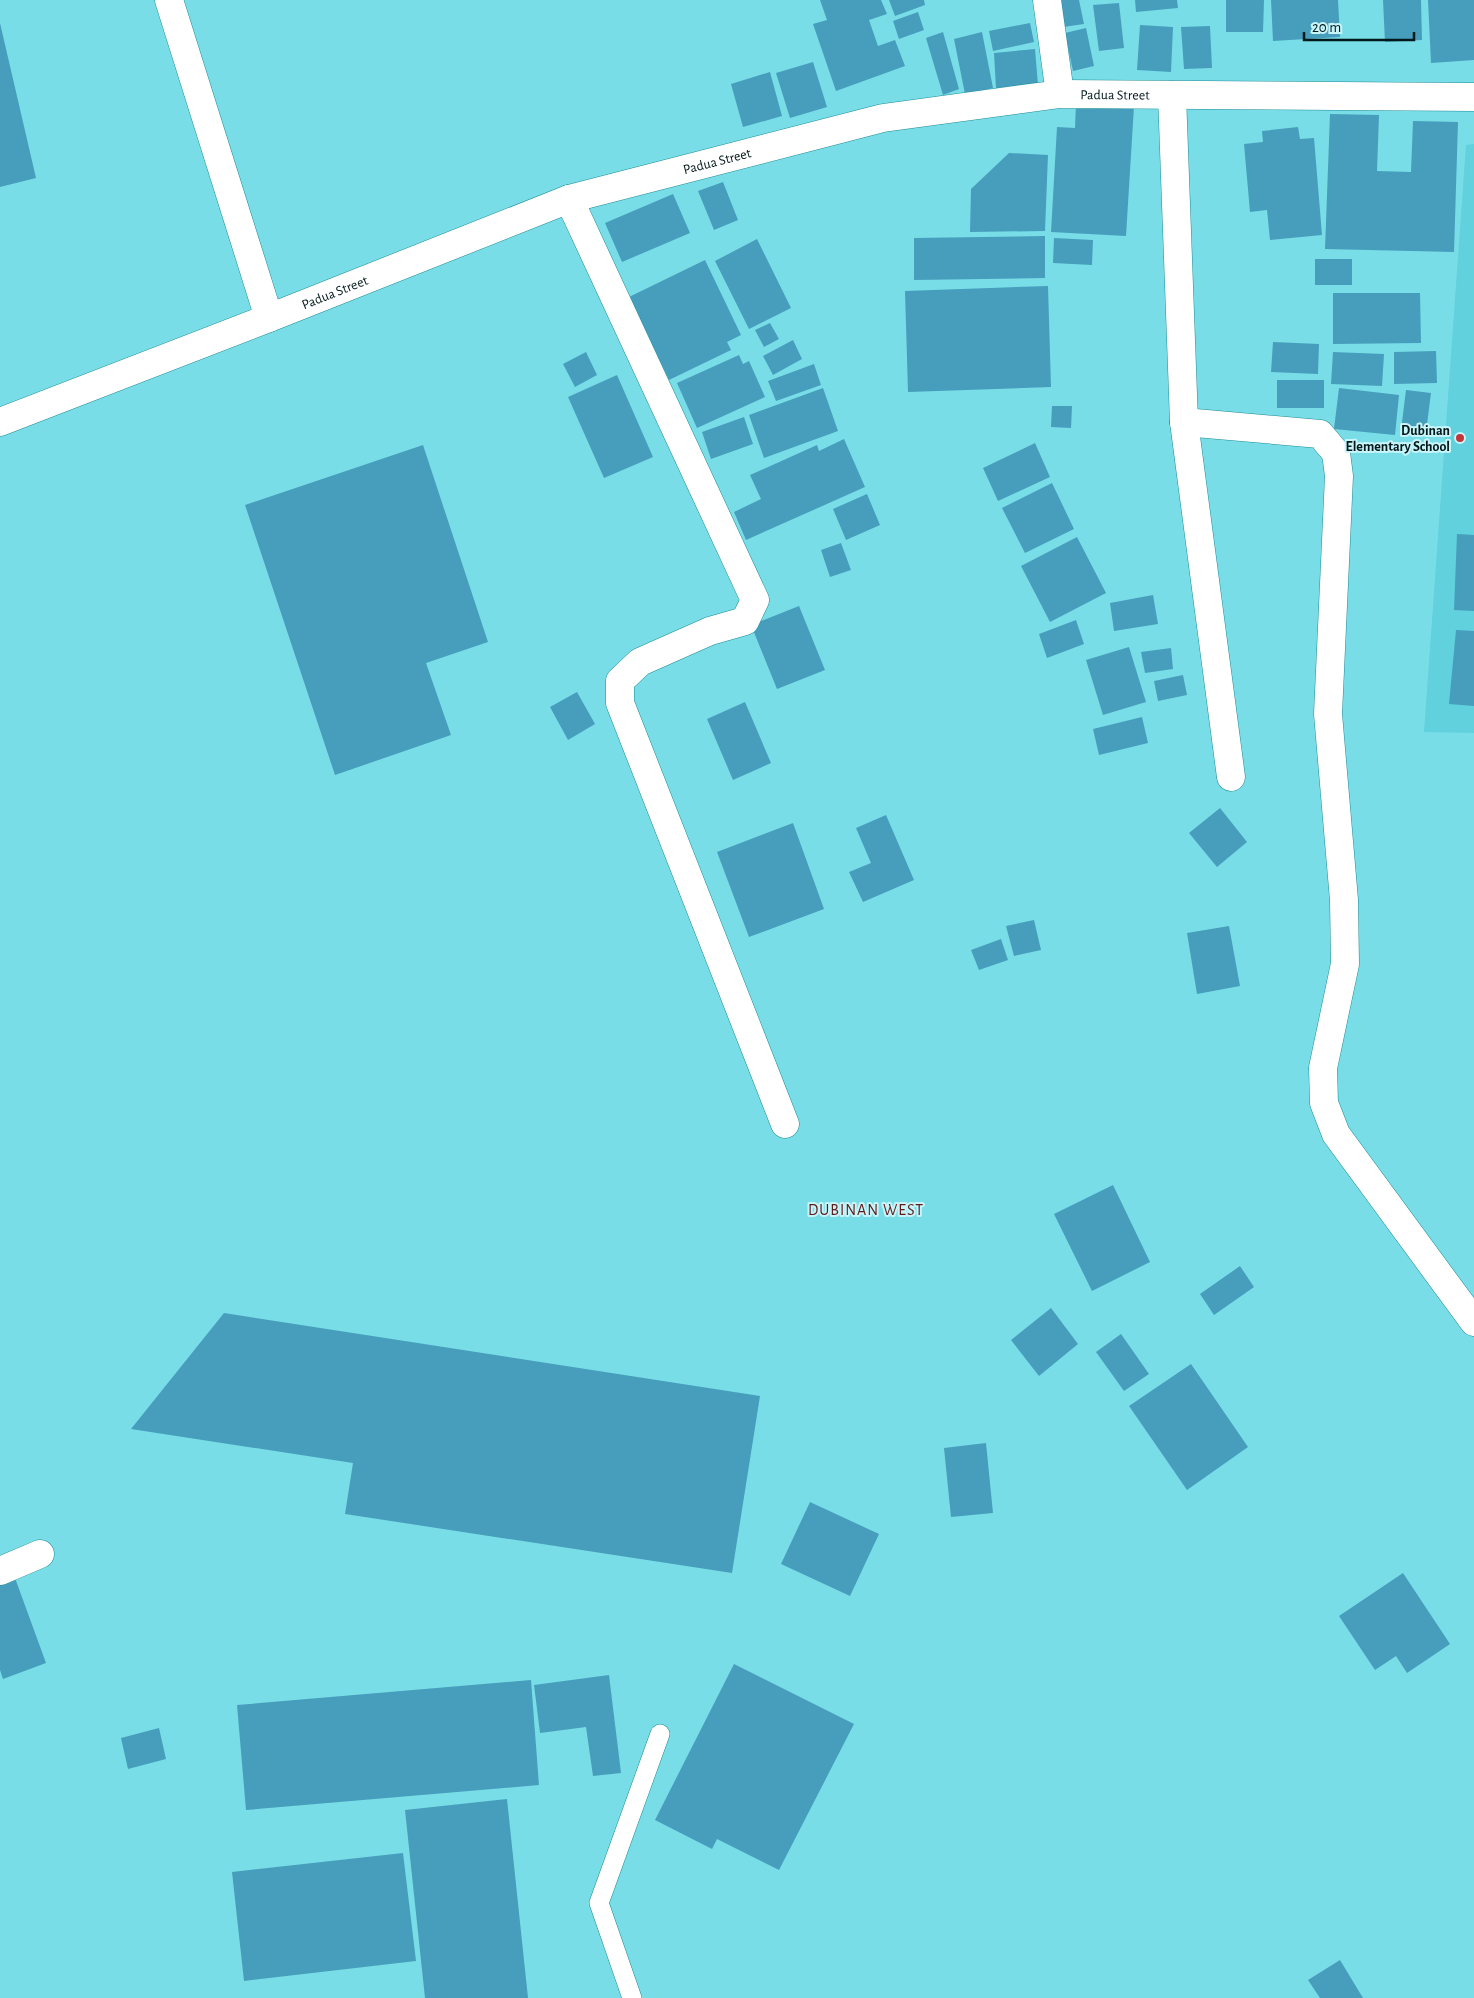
<svg xmlns="http://www.w3.org/2000/svg" width="1474" height="1998" font-family="'Alegreya Sans',sans-serif">
  <style>
    .built { fill: #60d1dd }
    .building { fill: #469ebc }
    .lines { fill: none; stroke-linecap: round; stroke-linejoin: round }
    .service-casing { stroke: #1c8d97; stroke-width: 20 }
    .minor-casing { stroke: #1c8d97; stroke-width: 29 }
    .service { stroke: #fff; stroke-width: 19 }
    .minor { stroke: #fff; stroke-width: 28 }
    .poi-dot { fill: #c33438; stroke: #c7f5fa; stroke-width: 2 }
    .labels { text-anchor: middle; stroke-width: 4; stroke-linejoin: round; paint-order: stroke }
    .street-label { font-size: 14px; fill: #03181a; stroke: #c7f5fa }
    .poi-label { font-size: 14px; font-weight: bold; fill: #03181a; stroke: #c7f5fa; text-anchor: end }
    .quarter-label { font-size: 16px; letter-spacing: 1px; fill: #5f1a1a; stroke: #c7f5fa }
  </style>
  <rect width="100%" height="100%" fill="#79dde7"/>
  <path class="built" d="M1474,144V733L1424,732L1466,145Z"/>
  <path class="building" d="M820,0H881L887,14L869,20L878,46L895,40L905,66L836,91L813,24L827,20Z
    M889,0H924L925,5L895,16Z
    M1058,0H1079L1084,24L1063,27Z
    M1135,0H1177L1178,8L1136,12Z
    M1226,0H1264L1263,32H1226Z
    M1271,0H1338L1340,37L1273,41Z
    M1383,0H1421L1422,40L1385,42Z
    M1428,0H1474V60L1431,63Z
    M1119,3L1124,48L1099,51L1093,5Z
    M918,12L924,30L899,39L893,21Z
    M0,23L36,178L0,187Z
    M1030,23L1034,42L993,51L989,31Z
    M1140,25L1173,27L1171,72L1137,70Z
    M1210,26L1212,68L1184,69L1181,27Z
    M1086,28L1094,66L1073,71L1065,33Z
    M943,32L959,89L943,95L926,38Z
    M982,32L993,88L965,94L954,39Z
    M1035,49L1038,85L996,88L994,53Z
    M813,62L827,107L790,118L776,73Z
    M770,72L782,116L743,127L731,84Z
    M1076,103L1134,106L1126,236L1051,232L1057,127L1075,128Z
    M1330,114L1379,115L1377,171L1411,172L1413,121L1458,122L1454,252L1325,249Z
    M1298,127L1300,139L1314,138L1322,235L1270,240L1267,210L1250,212L1244,144L1263,142L1262,131Z
    M1009,153L1048,155L1045,231L970,232L971,189Z
    M723,182L738,220L714,230L698,191Z
    M673,194L690,233L622,262L605,223Z
    M1045,236V278L914,280V238Z
    M1054,238L1093,240L1092,265L1053,263Z
    M757,239L791,308L749,329L715,261Z
    M1315,259H1352V285H1315Z
    M705,260L741,335L727,342L731,350L669,380L629,297Z
    M1048,286L1051,387L908,392L905,291Z
    M1333,293H1420L1421,343L1333,344Z
    M770,323L779,339L764,347L755,330Z
    M793,340L802,359L773,375L763,356Z
    M1273,342L1319,344L1318,374L1271,372Z
    M1436,351L1437,383L1394,384V352Z
    M586,352L597,375L575,387L563,364Z
    M1333,352L1384,354L1382,386L1331,384Z
    M739,355L743,364L749,361L765,397L697,428L677,383Z
    M814,364L821,385L776,401L768,381Z
    M617,375L653,457L604,478L568,397Z
    M1277,380H1324V408H1277Z
    M823,388L838,431L764,458L749,415Z
    M1339,388L1399,395L1395,435L1334,429Z
    M1406,390L1431,393L1426,432L1401,430Z
    M1052,406H1072L1071,428L1051,427Z
    M744,417L753,444L711,459L702,432Z
    M844,439L865,487L746,540L734,512L761,499L750,475L817,445L819,451Z
    M1035,443L1050,477L998,501L983,468Z
    M423,445L488,642L426,663L451,735L335,775L245,505Z
    M1052,483L1074,529L1025,553L1002,508Z
    M867,494L880,525L846,540L833,509Z
    M1457,534L1474,535V611L1454,610Z
    M1077,537L1106,593L1050,622L1021,566Z
    M841,543L851,570L830,577L821,550Z
    M1153,595L1158,624L1114,631L1110,603Z
    M799,606L825,670L777,689L751,625Z
    M1076,620L1084,644L1047,658L1039,634Z
    M1456,630L1474,631V706L1449,704Z
    M1129,647L1146,702L1103,715L1086,660Z
    M1171,648L1173,669L1145,673L1141,652Z
    M1183,675L1187,695L1158,701L1154,681Z
    M577,692L595,724L568,740L550,707Z
    M745,702L771,763L733,780L707,719Z
    M1142,717L1148,743L1099,755L1093,729Z
    M1220,808L1247,842L1217,867L1189,833Z
    M886,815L914,880L863,902L849,872L871,863L856,828Z
    M793,823L824,909L749,937L717,852Z
    M1034,920L1041,950L1014,956L1006,926Z
    M1229,926L1240,986L1197,994L1187,933Z
    M1001,939L1008,960L979,970L971,950Z
    M1113,1185L1150,1262L1092,1291L1054,1214Z
    M1240,1266L1254,1287L1214,1315L1200,1294Z
    M1051,1308L1078,1344L1039,1376L1011,1340Z
    M224,1313L760,1396L732,1573L345,1514L353,1463L131,1429Z
    M1121,1334L1149,1374L1124,1391L1096,1352Z
    M1191,1364L1248,1447L1187,1490L1129,1406Z
    M986,1443L993,1513L951,1517L944,1448Z
    M810,1502L879,1534L850,1596L781,1564Z
    M1403,1573L1450,1644L1407,1673L1396,1656L1375,1670L1339,1616Z
    M15,1578L46,1663L3,1679L0,1670V1584Z
    M734,1664L854,1724L779,1870L717,1839L712,1849L655,1820Z
    M609,1675L621,1773L593,1776L586,1727L540,1733L534,1685Z
    M531,1680L539,1785L246,1810L237,1705Z
    M159,1728L166,1759L128,1769L121,1738Z
    M507,1799L528,1998H425L405,1810Z
    M403,1853L416,1961L244,1981L232,1872Z
    M1340,1960L1363,1998H1320L1308,1980Z"/>
  <g class="lines">
    <defs>
      <path id="service" d="M632,1998L599,1903L660,1734"/>
      <g id="minor">
        <path d="M169,0L269,318"/>
        <path d="M1047,0L1060,94"/>
        <path d="M1172,95L1184,422L1231,777"/>
        <path d="M569,199L755,600L745,621L710,631L640,662L620,681V703L785,1124"/>
        <path id="s1" d="M0,422L269,318L569,199L883,118L1060,94L1474,97"/>
        <path d="M1184,422L1320,434L1336,453L1339,476L1328,714L1344,900L1345,964L1323,1068L1324,1103L1336,1134L1474,1322"/>
        <path d="M0,1571L40,1554"/>
      </g>
    </defs>
    <use href="#service" class="service-casing"/>
    <use href="#minor" class="minor-casing"/>
    <use href="#service" class="service"/>
    <use href="#minor" class="minor"/>
  </g>
  <circle class="poi-dot" cx="1460" cy="438" r="5"/>
  <g class="labels">
    <g class="street-label">
      <text dy="5" stroke="none"><textPath href="#s1" startOffset="1169">Padua Street</textPath></text>
      <text dy="5" stroke="none"><textPath href="#s1" startOffset="764">Padua Street</textPath></text>
      <text dy="5" stroke="none"><textPath href="#s1" startOffset="359">Padua Street</textPath></text>
    </g>
    <g class="poi-label">
      <text x="1450" y="435">Dubinan<tspan x="1450" dy="16">Elementary School</tspan></text>
    </g>
    <g class="quarter-label">
      <text x="866" y="1215">DUBINAN WEST</text>
    </g>
  </g>
  <path d="M1304 32v8h110v-8" fill="none" stroke="#03181a" stroke-width="2.5"/>
  <text x="1312" y="32" font-size="15" fill="#03181a" stroke="#c7f5fa" stroke-width="4" paint-order="stroke">20 m</text>
</svg>
